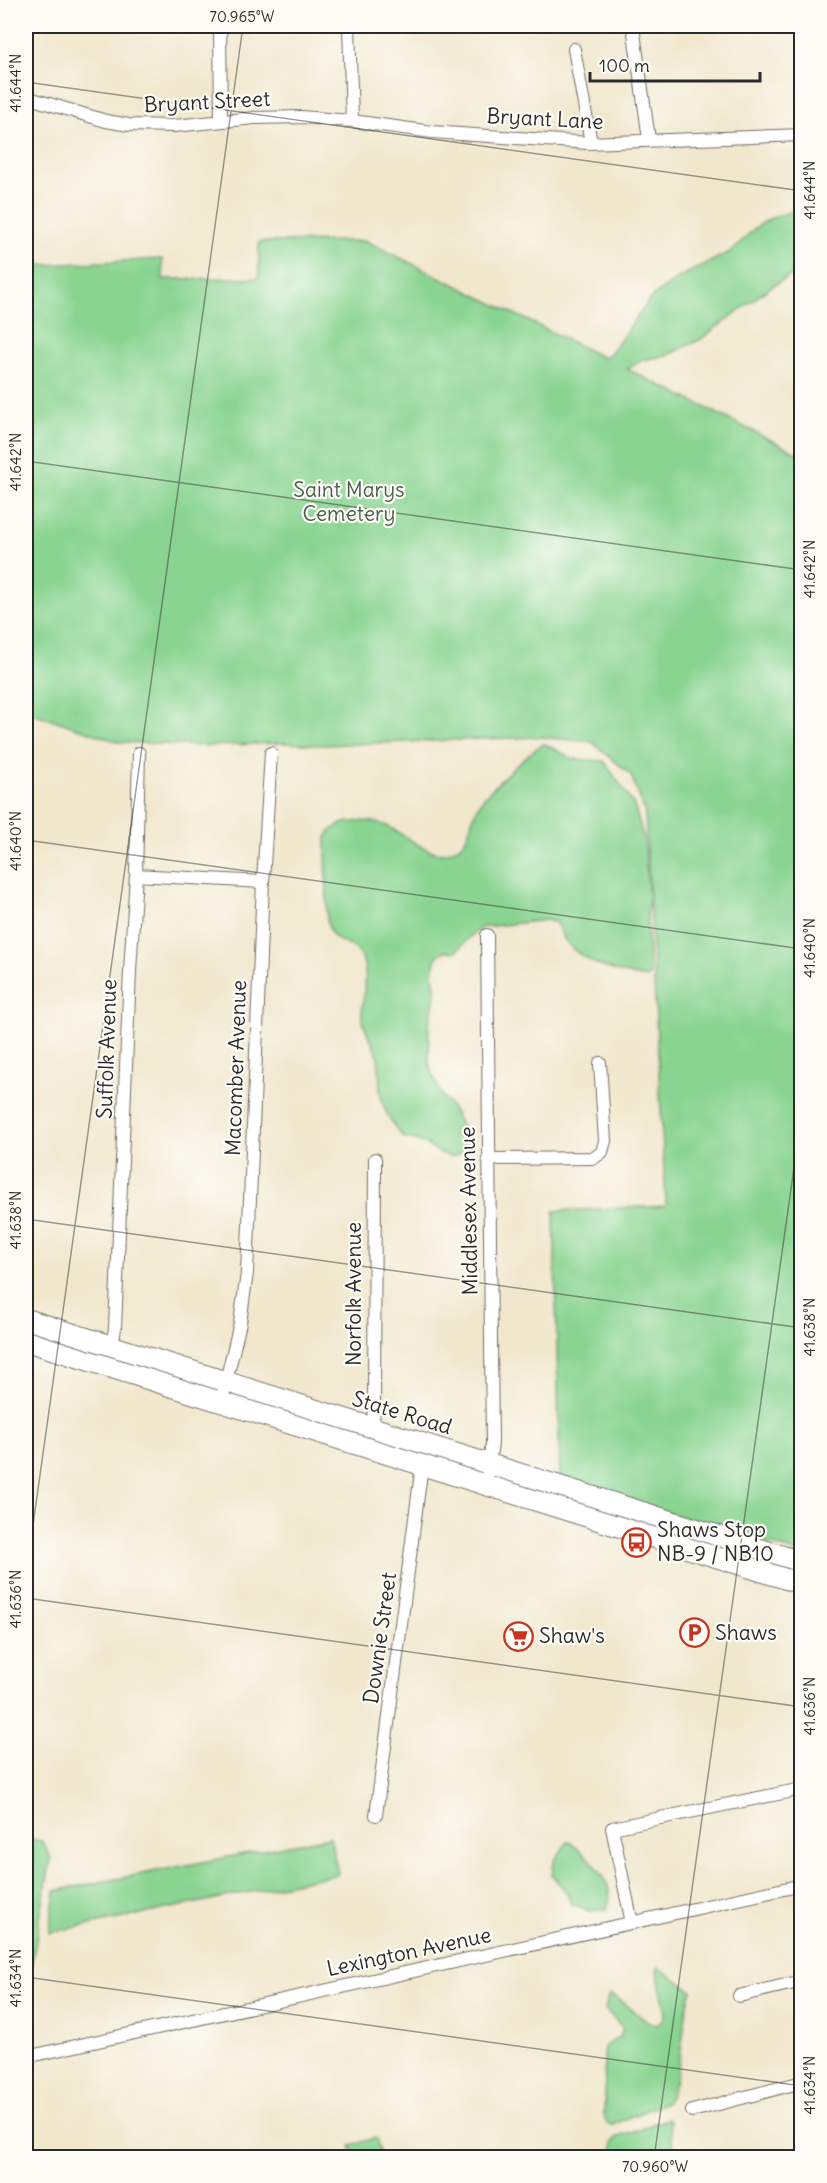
<svg xmlns="http://www.w3.org/2000/svg" width="827" height="2183" font-family="Delius,sans-serif">
  <style>
    .green { fill: #89d491; stroke: #5a805e; stroke-width: 1.5 }
    .lines { fill: none; stroke-linecap: round; stroke-linejoin: round }
    .street-casing { stroke: #706d64; stroke-width: 14 }
    .primary-casing { stroke: #706d64; stroke-width: 22 }
    .street { stroke: #fff; stroke-width: 12 }
    .primary { stroke: #fff; stroke-width: 20 }
    .ticks { fill: none; stroke: #2b2b2b; stroke-width: 1.5; stroke-opacity: 0.45 }
    .labels { text-anchor: middle; stroke-width: 4.5; stroke-linejoin: round; paint-order: stroke }
    .street-label { font-size: 21px; fill: #2b2b2b; stroke: #fdfcf7 }
    .park-label { font-size: 21px; fill: #475e4a; stroke: #fdfcf7 }
    .poi-label { font-size: 21px; fill: #2b2b2b; stroke: #fdfcf7; text-anchor: start }
    .neatline { fill: none; stroke: #2b2b2b; stroke-width: 2 }
    .ticks-label { font-size: 15px; text-anchor: middle; fill: #2b2b2b }
  </style>
  <rect width="100%" height="100%" fill="#fdfcf7"/>
  <filter id="ink" filterUnits="userSpaceOnUse"><feTurbulence type="fractalNoise" baseFrequency=".0167" numOctaves="2"/><feDisplacementMap in="SourceGraphic" scale="12" xChannelSelector="R" yChannelSelector="G"/><feConvolveMatrix kernelMatrix="1 2 1 2 8 2 1 2 1" color-interpolation-filters="sRGB"/></filter>
  <filter id="wash" filterUnits="userSpaceOnUse"><feTurbulence type="fractalNoise" baseFrequency=".008" numOctaves="4" result="noise"/><feDisplacementMap in="SourceGraphic" scale="24" xChannelSelector="R" yChannelSelector="G"/><feGaussianBlur stdDeviation="1.35" result="paint"/><feColorMatrix in="noise" values="0 0 0 0 0 0 0 0 0 0 0 0 0 0 0 0 0 1.4 0 .05"/><feComposite in="paint" operator="in"/></filter>
  <g filter="url(#wash)">
    <rect width="100%" height="100%" fill="#f1e7cd"/>
    <path class="green" d="M801,208V273L791,275L772,286L701,339L666,356L642,360L627,369L801,455V1554L560,1479L554,1211L666,1206L645,813L631,775L592,742L540,737L324,745L283,743L207,746L119,742L36,714L26,712V266L162,259L163,279L257,278L259,277V242L366,241L604,358L612,351L652,297L678,278L732,251L755,228L769,219Z
      M545,744L573,759L604,761L634,805L644,839L649,900L647,914L650,975L646,978C620,973 586,965 568,944C563,939 560,930 556,923L547,920L483,927L474,933L455,952L445,951L439,954L435,961L433,974L436,993L429,1024V1064L440,1092L455,1113L468,1139C458,1173 436,1148 419,1141C414,1139 409,1139 404,1138C391,1124 382,1109 380,1089C379,1079 380,1067 378,1057C375,1044 364,1031 362,1018C361,998 370,977 362,958C353,937 334,951 327,921L326,838C331,828 340,823 351,822C363,821 375,820 387,826C403,833 429,858 448,852C474,843 467,822 479,805C485,794 534,746 545,744Z
      M330,1837L338,1874L49,1933L55,1891Z
      M26,1839L42,1841L51,1858L29,1978C33,1989 32,2025 26,2034Z
      M568,1841C586,1854 621,1885 606,1909L590,1911L571,1904L567,1893L552,1875L554,1861Z
      M658,1967L692,1990C682,2012 681,2092 665,2102C648,2111 630,2115 614,2125L607,2124C601,2112 606,2103 605,2090C605,2075 603,2061 605,2046L620,2037L623,2028L605,2009L609,1994C627,2001 637,2018 655,2025L663,2020L666,2012L657,1972Z
      M668,2119L670,2122L674,2157H615C607,2133 620,2138 637,2131C650,2126 652,2122 668,2119Z
      M376,2138L381,2157H354L351,2145Z"/>
  </g>
  <g filter="url(#ink)">
    <g class="lines">
      <defs>
        <path id="street" d="M220,26L221,121
          M349,26L352,121
          M633,26L649,139
          M574,49L591,143
          M26,97L106,121L129,125L174,126L254,118L301,117L352,121L432,132L588,143L802,135
          M136,875L263,882
          M488,1159L594,1158L602,1152L605,1141L600,1063
          M112,1347L115,1328L130,971L136,875L139,753
          M221,1402L240,1323L247,1273L263,882L271,753
          M372,1429L374,1411L375,1159
          M486,1485L492,1443L487,935
          M376,1815L422,1465
          M632,1923L612,1828L802,1789
          M739,1996L802,1981
          M26,2057L802,1885
          M692,2111L802,2082"/>
        <path id="primary" d="M26,1319L802,1562
          M26,1341L802,1584"/>
      </defs>
      <use href="#street" class="street-casing"/>
      <use href="#primary" class="primary-casing"/>
      <use href="#street" class="street"/>
      <use href="#primary" class="primary"/>
    </g>
  </g>
  <path class="ticks" d="M26,82L802,191M26,461L802,570M26,840L802,949M26,1219L802,1328M26,1575L243,26M26,1598L802,1707M26,1977L802,2086M654,2158L802,1111"/>
  <defs>
    <symbol id="bus-ring" viewBox="-11 -11 22 22"><circle r="9.5" fill="#fdfcf7" stroke="#c8321e" stroke-width="1.5"/><path d="M-5-6H5V4H4V6H2V4H-2V6H-4V4H-5ZM-3.5-4V0h7V-4ZM-3.5 1.2v1.5H-2V1.2ZM2 1.2v1.5H3.5V1.2Z" fill="#c8321e"/></symbol>
    <symbol id="parking-ring" viewBox="-11 -11 22 22"><circle r="9.5" fill="#fdfcf7" stroke="#c8321e" stroke-width="1.5"/><path d="M-3.5-5.5H1a3.5 3.5 0 0 1 0 7H-1V5.5H-3.5ZM-1-3.4V-.6H.8a1.4 1.4 0 0 0 0-2.8Z" fill="#c8321e"/></symbol>
    <symbol id="supermarket-ring" viewBox="-11 -11 22 22"><circle r="9.5" fill="#fdfcf7" stroke="#c8321e" stroke-width="1.5"/><path d="M-6-5.5h2.5l.6 2H6L4.5 2H-2.5L-4.4-4H-6ZM-1.5 3.2a1.3 1.3 0 1 0 .1 0ZM3 3.2a1.3 1.3 0 1 0 .1 0Z" fill="#c8321e"/></symbol>
  </defs>
  <g fill-rule="evenodd">
    <use href="#bus-ring" x="620" y="1526" width="33" height="33"/>
    <use href="#parking-ring" x="678" y="1616" width="33" height="33"/>
    <use href="#supermarket-ring" x="502" y="1620" width="33" height="33"/>
  </g>
  <g class="labels">
    <g class="street-label">
      <text transform="translate(207 102) rotate(-3)" y="7">Bryant Street</text>
      <text transform="translate(545 119) rotate(3)" y="7">Bryant Lane</text>
      <text transform="translate(107 1049) rotate(-88)" y="7">Suffolk Avenue</text>
      <text transform="translate(236 1068) rotate(-88)" y="7">Macomber Avenue</text>
      <text transform="translate(469 1211) rotate(-91)" y="7">Middlesex Avenue</text>
      <text transform="translate(354 1294) rotate(-90)" y="7">Norfolk Avenue</text>
      <text transform="translate(402 1413) rotate(17)" y="7">State Road</text>
      <text transform="translate(380 1638) rotate(-82)" y="7">Downie Street</text>
      <text transform="translate(409 1952) rotate(-12)" y="7">Lexington Avenue</text>
    </g>
    <g class="park-label">
      <text x="349" y="497">Saint Marys<tspan x="349" dy="24">Cemetery</tspan></text>
    </g>
    <g class="poi-label">
      <text x="657" y="1537">Shaws Stop<tspan x="657" dy="24">NB-9 / NB10</tspan></text>
      <text x="715" y="1640">Shaws</text>
      <text x="539" y="1643">Shaw's</text>
    </g>
  </g>
  <rect width="827" height="2183" fill="none" stroke="#fdfcf7" stroke-width="66"/>
  <path d="M590 72v9h170v-9" fill="none" stroke="#2b2b2b" stroke-width="3"/>
  <text x="599" y="72" font-size="18" fill="#2b2b2b" stroke="#fdfcf7" stroke-width="4.5" paint-order="stroke">100 m</text>
  <rect x="33" y="33" width="761" height="2117" class="neatline"/>
  <g class="ticks-label">
    <text x="242" y="22">70.965°W</text>
    <text transform="translate(16 83) rotate(-90)" y="5">41.644°N</text>
    <text transform="translate(810 190) rotate(-90)" y="5">41.644°N</text>
    <text transform="translate(16 462) rotate(-90)" y="5">41.642°N</text>
    <text transform="translate(810 569) rotate(-90)" y="5">41.642°N</text>
    <text transform="translate(16 841) rotate(-90)" y="5">41.640°N</text>
    <text transform="translate(810 948) rotate(-90)" y="5">41.640°N</text>
    <text transform="translate(16 1220) rotate(-90)" y="5">41.638°N</text>
    <text transform="translate(810 1327) rotate(-90)" y="5">41.638°N</text>
    <text transform="translate(16 1599) rotate(-90)" y="5">41.636°N</text>
    <text transform="translate(810 1706) rotate(-90)" y="5">41.636°N</text>
    <text transform="translate(16 1978) rotate(-90)" y="5">41.634°N</text>
    <text transform="translate(810 2085) rotate(-90)" y="5">41.634°N</text>
    <text x="655" y="2172">70.960°W</text>
  </g>
</svg>
